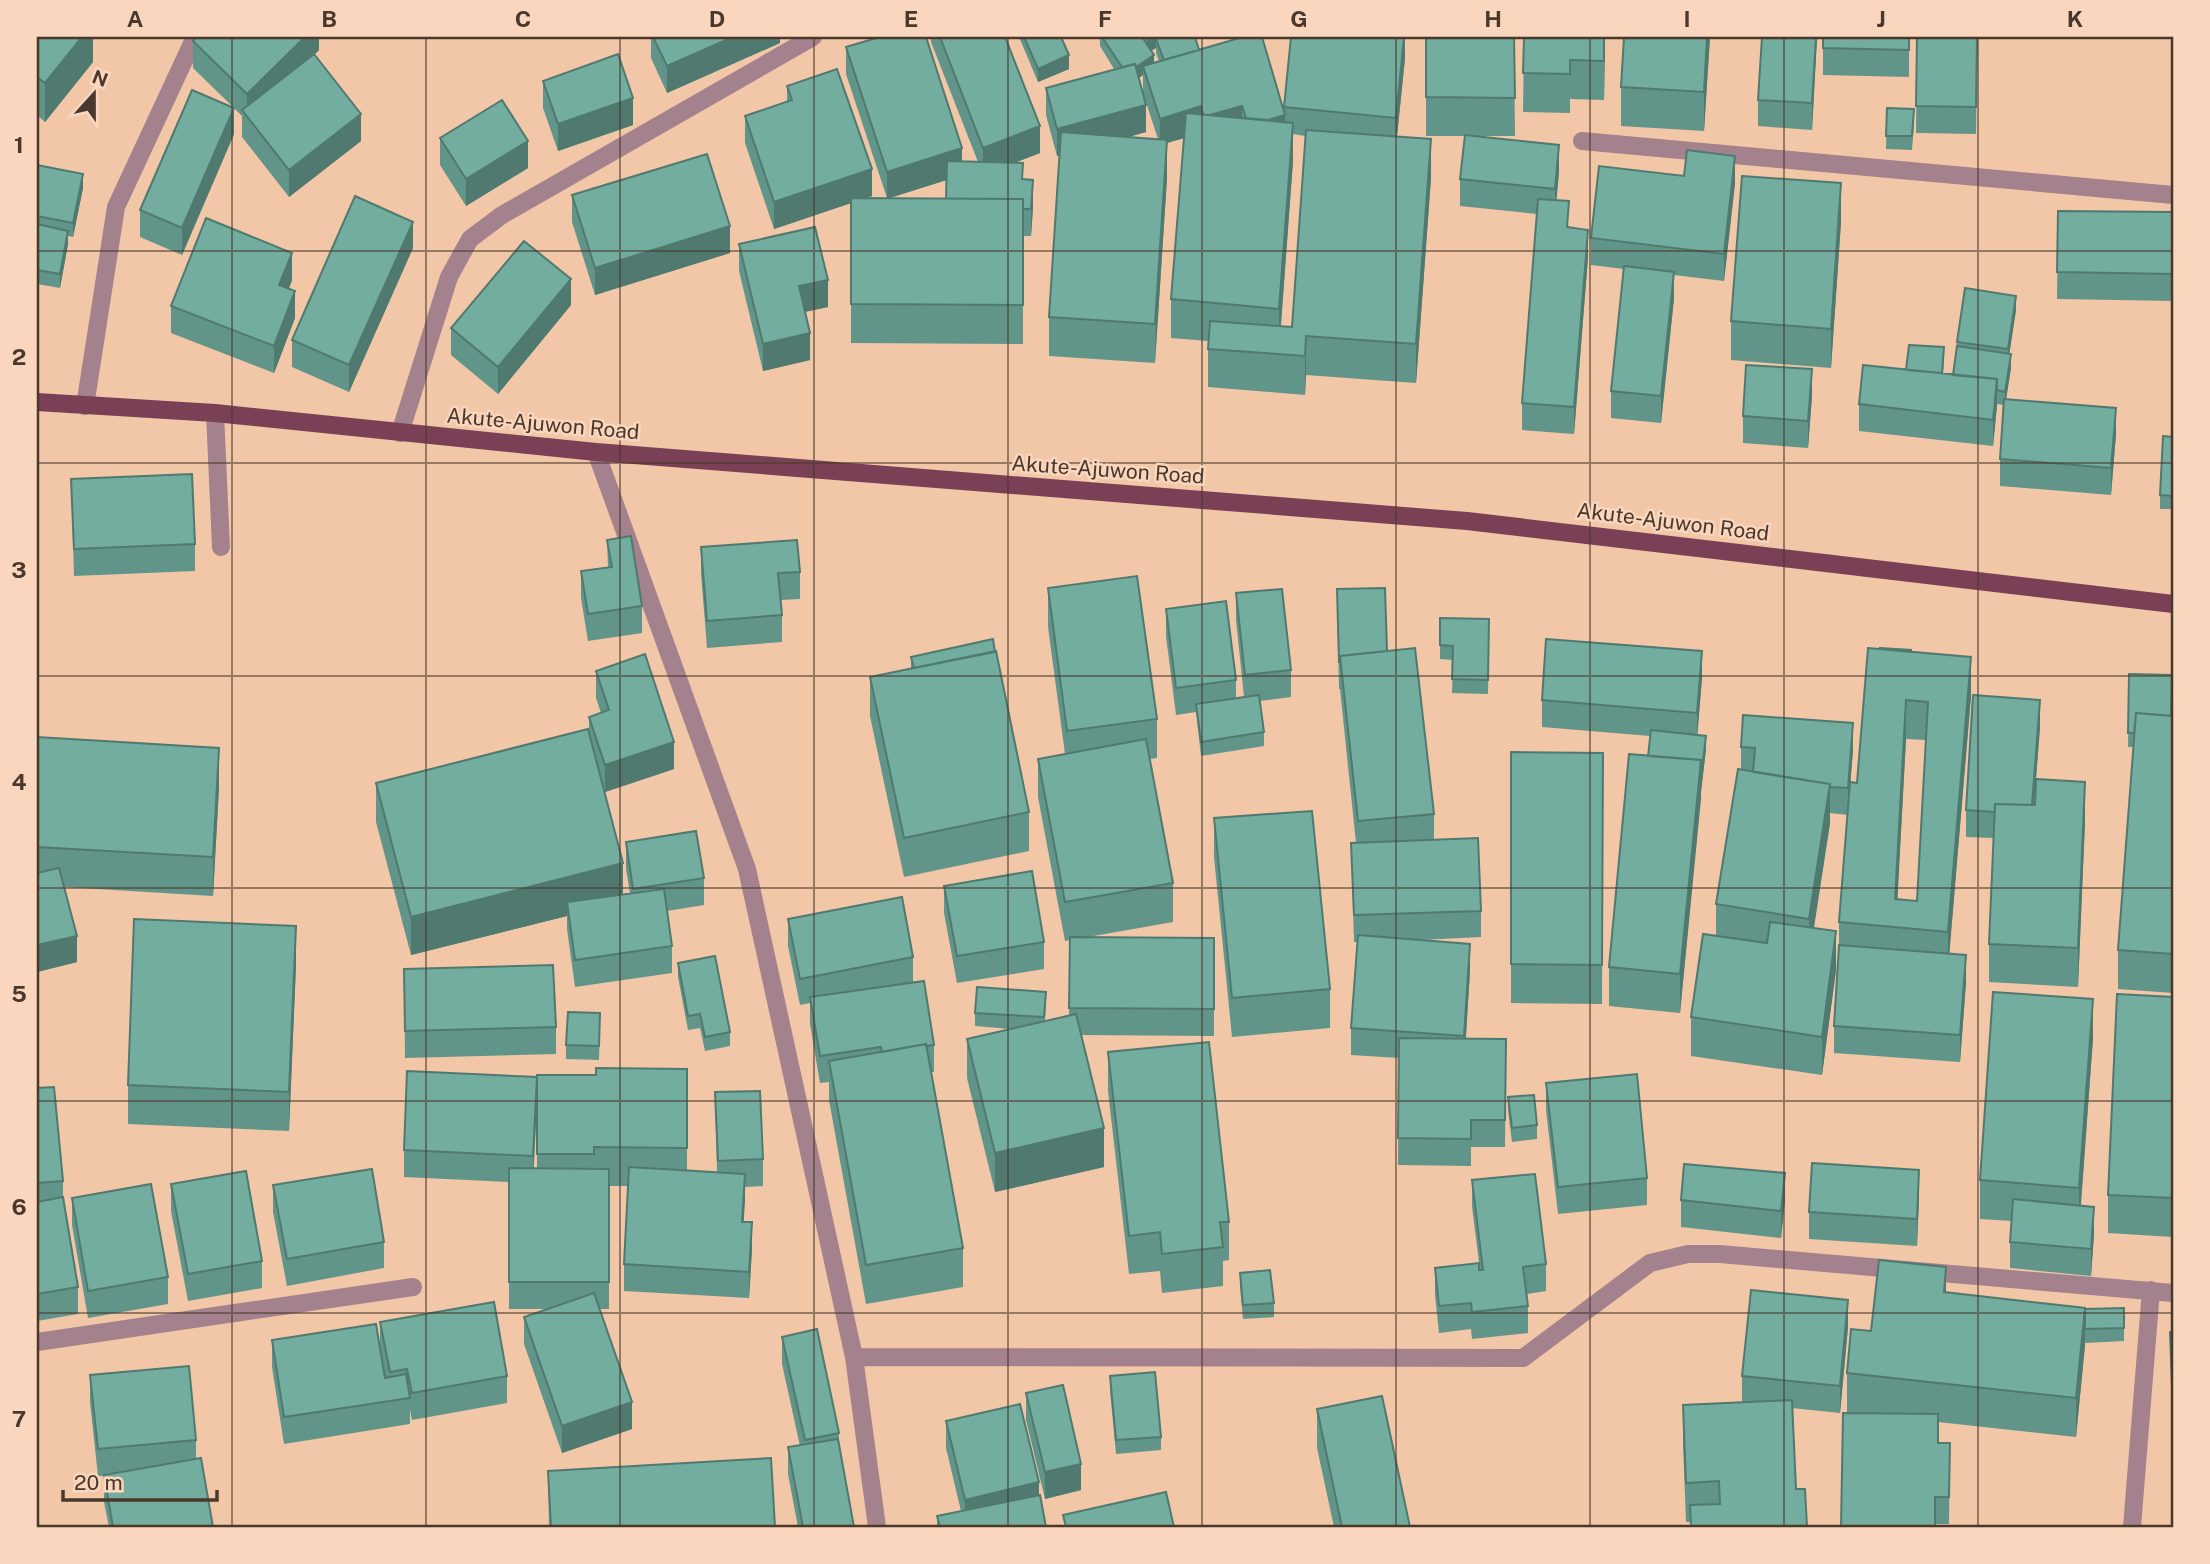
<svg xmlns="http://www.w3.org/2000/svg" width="2210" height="1564" font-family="'Public Sans',sans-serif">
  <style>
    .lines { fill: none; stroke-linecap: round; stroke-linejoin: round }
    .minor { stroke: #a4828d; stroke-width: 18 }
    .major { stroke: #7a4055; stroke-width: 18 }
    .wall { fill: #629589; fill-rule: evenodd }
    .shaded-wall { fill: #50796f }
    .building { fill: #72ad9f; stroke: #50796f; stroke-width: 2; fill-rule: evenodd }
    .grid { fill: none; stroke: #49382b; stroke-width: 2; stroke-opacity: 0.55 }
    .labels { text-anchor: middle; stroke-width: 5; stroke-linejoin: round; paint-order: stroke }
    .street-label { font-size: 21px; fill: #49382b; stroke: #f9d6bd }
    .neatline { fill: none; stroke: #49382b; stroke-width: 2.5 }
    .grid-label { font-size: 23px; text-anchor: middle; font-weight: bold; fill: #49382b }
  </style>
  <rect width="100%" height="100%" fill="#f2c7a7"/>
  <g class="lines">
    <path class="minor" d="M1582,141L2173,195
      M85,406L116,207L195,37
      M215,413L221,547
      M400,433L449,277L470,239L502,215L813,37
      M596,452L747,869L854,1357L877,1527
      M37,1342L413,1287
      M854,1357L1523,1358L1650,1263L1688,1254H1720L2173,1293
      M2132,1527L2151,1290"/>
    <path class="major" d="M37,402L215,413L596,452L1467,521L2173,604"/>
  </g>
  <path class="wall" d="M37,37H93V62L45,122L37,115Z
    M319,37V50L314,55L361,141L289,197L242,137V116L234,108V134L182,255L140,237V210L233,107L193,68V41Z
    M651,37H780V43L667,93L651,58Z
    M931,37H1010L1006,39L1040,153L1014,163L1023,179L1033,207L1031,236H1023V344L851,343V203L774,229L745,143V116L787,102V86L872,196L866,198H887L846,74V47L962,161L978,162L931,42ZM947,180L946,199L888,198Z
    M1019,37H1061L1069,69L1038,82Z
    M1100,37H1195L1199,50L1284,111V107L1405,37V58L1397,137L1431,178L1416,383L1306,375L1305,395L1208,387V341L1171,338V299L1184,138L1167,143V178L1155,363L1049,356V317L1059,156H1057L1046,115V88L1114,69L1100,46ZM1156,48V53L1159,61L1154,63L1151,51ZM1143,75V93L1158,139L1129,137L1146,132L1139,78ZM1293,134L1305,136L1292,327L1281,326L1293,161Z
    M1426,37H1514L1515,136H1477L1559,172L1556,200L1569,227L1588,257L1574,434L1522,430V403L1537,214L1460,206V179L1465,136H1426Z
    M1524,37H1605L1604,100L1570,99V113L1523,112Z
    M1710,37L1704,131L1621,126V87Z
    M1817,37L1812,130L1758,126V100Z
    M1823,37H1909V77L1823,75Z
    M1917,37H1977L1976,134L1916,133Z
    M543,81L633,125L558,151L543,108Z
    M1887,108L1914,123L1912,150L1886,149Z
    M440,138L528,168L466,206L440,165Z
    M37,165L83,188L73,237L68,236V244L60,288L37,284Z
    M1735,183L1724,281L1674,275V298L1661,423L1611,418V391L1624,269L1591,265V238Z
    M572,195L730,253L595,295L572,222Z
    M2058,211L2173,212V301L2057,299Z
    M1841,222L1831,368L1731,360V321Z
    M739,244L828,307L805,312L810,360L763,371L739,271Z
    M413,248L349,392L292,367V340Z
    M292,280L289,289L295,318L274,373L171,333V306Z
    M571,305L498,394L451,355V328Z
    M2016,310L2009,354L2011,368L2006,399L2116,434L2111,495L2000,486V459L2003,405L1997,404L1993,446L1859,431V404L1906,370L1944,361L1943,374L1953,375L1957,342Z
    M1812,396L1808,448L1743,443V416Z
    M2173,437V509H2160V495Z
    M71,479L195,544V571L74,576Z
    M607,540L642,606V633L588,641L581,598V571L608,567Z
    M701,547L800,572V599L781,600L782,615V642L707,648L701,574Z
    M1048,588L1157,719V758L1149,759L1173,883V922L1088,937L1214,938V1036L1081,1035L1104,1167L995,1192L967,1078V1039L1010,1029L975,1026V1013L1046,1005L1045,1021L1069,1015L1070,940L1065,941L1038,797V759L1065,754L1048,627Z
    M1337,589L1387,651L1434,814V840L1481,911V937L1421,940L1470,971L1466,1039H1506L1505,1147H1471V1166L1398,1165L1399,1058L1351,1055V1028L1357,942H1354L1351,843H1356L1340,689H1339Z
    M1236,593L1291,670V697L1259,701L1264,732V746L1201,756L1196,712L1176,715L1166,636V609L1236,680V698L1244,697L1236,620Z
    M1489,619L1488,694L1452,693L1453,660L1440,659V645Z
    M1911,652L1971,696L1949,954L1966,982L1960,1062L1834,1053V1026L1839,950V922L1848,815L1830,813V823L1814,928L1836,970L1822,1075L1691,1056V1017L1716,936V904L1741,770V747L1853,750L1850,782L1857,783ZM1906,739L1926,740L1917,901L1897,900Z
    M911,657L1029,812V851L904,877L870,716V677L911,668Z
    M596,671L674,769L605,792L623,894L630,893L626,869V842L704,878V905L667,911L672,946V973L575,987L567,929V916L411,955L376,822V783L589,730V717L601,713L596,698Z
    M2129,674L2172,716H2173V993L2118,989V950L2133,747H2128Z
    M1702,678L1697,735L1706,749L1701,792L1680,1013L1609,1006V967L1648,756L1650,736L1542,727V700Z
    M2040,727L2034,805L2085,821L2078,987L1989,982V944L1994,838L1966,837V810Z
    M37,737L219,787L213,896L64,887L77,962L37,972Z
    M1511,752L1603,753L1602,1004L1511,1003Z
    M1214,818L1330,989V1028L1232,1037L1214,857Z
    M944,886L1044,942V969L957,983L944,913Z
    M788,919L913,957V982L934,1045V1072H931L963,1248V1287L866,1304L829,1100V1082L820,1083L810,1024V1003L800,1005L788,946Z
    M678,963L730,1032V1046L705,1051L700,1028L688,1030L678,977Z
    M296,965L289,1131L128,1124V1085Z
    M404,969L556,1027V1054L405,1058Z
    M2173,997V1237L2108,1233V1195Z
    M600,1027L599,1060L566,1059V1045Z
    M2093,1038L2081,1205L2094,1234L2091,1276L2010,1268V1242L2012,1221L1980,1219V1180Z
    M1108,1052L1229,1222V1260L1223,1261V1286L1162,1293L1160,1271L1129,1274L1108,1091Z
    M687,1069V1171L717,1172L715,1092L763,1159V1186L745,1187L743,1222L752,1249L749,1298L624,1291V1264L628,1186H609V1309H599L632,1429L562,1453L524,1344V1317L546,1309H509V1182L404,1177V1150L537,1077L533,1169H537V1075H596Z
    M1546,1083L1647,1178V1205L1558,1214L1546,1110Z
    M37,1088L63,1181V1201L78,1287V1314L37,1321Z
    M1508,1097L1537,1125V1139L1512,1142L1508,1110Z
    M1472,1180L1546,1264V1291L1527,1294L1528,1306V1333L1472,1339L1471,1329L1439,1333L1435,1295V1268L1480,1270L1472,1207Z
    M171,1184L262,1261V1288L188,1301L171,1211Z
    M273,1185L384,1242V1268L287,1286L273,1212Z
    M1919,1196L1917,1246L1809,1239V1212Z
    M72,1198L168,1277V1304L88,1318L72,1225Z
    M1681,1200H1785L1781,1238L1681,1227Z
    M1240,1273L1274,1303V1317L1243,1319L1240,1287Z
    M1946,1293L2085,1309L2124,1308V1341L2085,1343L2076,1437L1938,1422V1443H1950L1949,1524H1935L1853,1413L1847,1412V1373L1871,1331Z
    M380,1322L507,1376V1403L412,1420L410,1410V1424L284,1444L272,1367V1340L385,1378L380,1349Z
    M1848,1327L1840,1413L1792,1408L1796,1489L1807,1527H1690V1522H1686L1683,1444V1405L1742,1402V1376Z
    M2170,1332H2173V1400H2172Z
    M782,1337L839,1433V1447L854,1527H798L788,1474V1447L800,1446L782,1364Z
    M90,1375L196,1440V1459L213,1527H109L104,1502V1476H98L90,1402Z
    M1110,1376L1161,1437V1450L1116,1454L1110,1390Z
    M1026,1393L1081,1490L1045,1499L1026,1420Z
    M1317,1409L1410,1527H1334L1317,1448Z
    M946,1421L1039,1495L1046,1527H937V1516L961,1511L946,1448Z
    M548,1471L775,1527H549Z"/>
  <path class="shaded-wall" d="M82,37H93V62L45,122V83Z
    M305,37H319V50L249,119L247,116V94Z
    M733,37H780V43L667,93V66Z
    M1152,37H1177L1156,39V48L1147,53V40Z
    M1404,37L1405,58L1396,145V118Z
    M1604,37H1605L1604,100Z
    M1707,37H1710L1704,131V92Z
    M1816,37H1817L1812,130V103Z
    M1069,55V69L1038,82V69Z
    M1154,55V69L1143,66V75L1126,87V73Z
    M633,98V125L558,151V124Z
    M1146,105V132L1057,156V129Z
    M1201,106V133L1167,143V178L1155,363L1160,119Z
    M1242,106V133L1204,117Z
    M234,108V134L182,255V228Z
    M361,114V141L289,197V170Z
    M1285,115V142L1248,126Z
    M1293,123V161L1279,348V309Z
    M1040,126V153L983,175V148Z
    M1431,139V178L1416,383V344Z
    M528,141V168L466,206V179Z
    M1559,145V172L1555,216V189Z
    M962,148V175L887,199V172Z
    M1735,156V183L1724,281V254Z
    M872,169V196L774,229V202Z
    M83,174V188L73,237V223Z
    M1033,180V207L1031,236V209Z
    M1841,183V222L1831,368V329Z
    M413,222V248L349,392V365Z
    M730,226V253L595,295V268Z
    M1588,230V257L1574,434V407Z
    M68,231V244L60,288V274Z
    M292,253V280L279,312V285Z
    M1674,272V298L1661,423V396Z
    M571,279V305L498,394V367Z
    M828,280V307L799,313V286Z
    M295,291V318L274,373V346Z
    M2016,296V310L2008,363V349Z
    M810,333V360L763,371V344Z
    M1306,336V375L1305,395V356Z
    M2011,354V368L2005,406V392Z
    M1812,369V396L1808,448V421Z
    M1997,379V406L1993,446V420Z
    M2116,408V434L2111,495V468Z
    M1702,651V678L1697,740V713Z
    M1971,657V696L1948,970V932Z
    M1906,700V739L1896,927L1895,899Z
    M2040,700V727L2031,841V814Z
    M1853,723V750L1848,815V788Z
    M1706,736V749L1701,792V778Z
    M674,742V769L605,792V765Z
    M219,748V787L213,896V857Z
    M1701,760V799L1680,1013V974Z
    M2085,782V821L2078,987V948Z
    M1830,784V823L1809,958V919Z
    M623,863V902H567V916L411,955V917Z
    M296,926V965L289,1131V1092Z
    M1836,931V970L1822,1075V1037Z
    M77,936V962L37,972V945Z
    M1470,944V971L1464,1063V1036Z
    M1966,955V982L1960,1062V1035Z
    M2093,999V1038L2079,1227V1188Z
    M537,1077V1103L533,1183V1156Z
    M1104,1128V1167L995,1192V1153Z
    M1919,1170V1196L1917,1246V1219Z
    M1785,1173V1200L1781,1238V1211Z
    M745,1174V1201L742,1248V1222Z
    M2094,1207V1234L2091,1276V1249Z
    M752,1222V1249L749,1298V1272Z
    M1946,1267V1306L1944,1292Z
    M1848,1300V1327L1840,1413V1386Z
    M2085,1308V1346L2076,1437V1398Z
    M632,1402V1429L562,1453V1426Z
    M1081,1464V1490L1045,1499V1472Z
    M1039,1482V1509L965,1527V1500Z"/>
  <path class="building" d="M37,37H82L45,83L37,77Z
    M197,37H305L247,94L193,41Z
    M653,37H733L667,66Z
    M880,37H926L962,148L887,172L846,47Z
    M940,37H1005L1040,126L983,148Z
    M1024,37H1061L1069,55L1038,69Z
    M1102,37H1142L1154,55L1136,67L1135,64L1122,67Z
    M1162,37H1195L1199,50L1164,60L1156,39Z
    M1243,37H1262L1285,115L1268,120L1246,118L1242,106L1210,115H1203L1201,106L1160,119L1143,66Z
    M1291,37H1404L1396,118L1284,107Z
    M1426,37H1514L1515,98L1426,97Z
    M1524,37H1604V61L1570,60V74L1523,73Z
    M1624,37H1707L1704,92L1621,87Z
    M1762,37H1816L1812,103L1758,100Z
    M1823,37H1909V50L1823,48Z
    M1917,37H1977L1976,107L1916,106Z
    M314,54L361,114L289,170L242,110Z
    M618,54L633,98L558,124L543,81Z
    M1135,64L1146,105L1057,129L1046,88Z
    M837,69L872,169L774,202L745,116L792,100L787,86Z
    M192,90L234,108L182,228L140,210Z
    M502,100L528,141L466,179L440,138Z
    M1887,108L1914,109L1912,136H1886Z
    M1186,113L1293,123L1279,309L1171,299Z
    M1306,130L1431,139L1416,344L1306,336L1305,356L1208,349L1210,321L1292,327Z
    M1061,132L1167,140L1155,324L1049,317Z
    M1465,135L1559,145L1555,189L1460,179Z
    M1687,150L1735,156L1724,254L1591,238L1599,166L1684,176Z
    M707,154L730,226L595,268L572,195Z
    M947,161L1023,163L1022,179L1033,180L1031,209H1023V199H946Z
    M37,165L83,174L73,223L37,216Z
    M1742,176L1841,183L1831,329L1731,321Z
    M355,196L413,222L349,365L292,340Z
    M851,198L1023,199V305L851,304Z
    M1538,199L1569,201L1567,227L1588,230L1574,407L1522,403Z
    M2058,211L2173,212V274L2057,272Z
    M206,218L292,253L279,285L295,291L274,346L171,306Z
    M37,224L68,231L60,274L37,270Z
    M815,227L828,280L799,286L810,333L763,344L739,244Z
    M524,241L571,279L498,367L451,328Z
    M1624,266L1674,272L1661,396L1611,391Z
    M1965,288L2016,296L2008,349L1957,342Z
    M1909,345L1944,347L1942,373L1906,370Z
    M1957,346L2011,354L2005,392L1997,390V379L1953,375Z
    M1746,365L1812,369L1808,421L1743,416Z
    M1863,365L1997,379L1993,420L1859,404Z
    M2004,399L2116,408L2111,468L2000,459Z
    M2163,436L2173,437V496L2160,495Z
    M192,474L195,544L74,549L71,479Z
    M631,536L642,606L588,614L581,571L612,567L607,540Z
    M797,540L800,572L778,573L782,615L707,621L701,547Z
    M1137,576L1157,719L1067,731L1048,588Z
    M1385,588L1387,651L1340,656V662H1339L1337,589Z
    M1282,589L1291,670L1245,675L1236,593Z
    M1226,601L1236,680L1176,688L1166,609Z
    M1440,618L1489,619L1488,680L1452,679L1453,646L1440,645Z
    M993,639L995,652L914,668L911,657Z
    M1546,639L1702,651L1697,713L1542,700Z
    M1415,648L1434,814L1358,821L1340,656Z
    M1868,648L1971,657L1948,932L1839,922L1850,782L1857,783ZM1906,700L1928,702L1917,901L1895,899Z
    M1880,648L1911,650V652L1880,649Z
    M996,651L1029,812L904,838L870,677Z
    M645,654L674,742L605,765L589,717L609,710L596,671Z
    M2129,674L2172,675L2171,716L2136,713L2134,733H2128Z
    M1259,695L1264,732L1201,742L1196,704Z
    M1973,695L2040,700L2032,805L1995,804V812L1966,810Z
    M2136,713L2173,716V954L2118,950Z
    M1743,715L1853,723L1848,788L1830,787V784L1753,772L1755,748L1741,747Z
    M588,729L623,863L411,917L376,783Z
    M1651,730L1706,736L1701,778V760L1648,756Z
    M37,737L219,748L213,857L37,847Z
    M1146,739L1173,883L1065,902L1038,759Z
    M1511,752L1603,753L1602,965L1511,964Z
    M1629,754L1701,760L1680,974L1609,967Z
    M1738,769L1830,784L1809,919L1716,904Z
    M2036,779L2085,782L2078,948L1989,944L1995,804L2035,805Z
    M1312,811L1330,989L1232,998L1214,818Z
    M696,831L704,878L633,889L626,842Z
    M1478,838L1481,911L1354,915L1351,843Z
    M59,868L77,936L37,945V873Z
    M1032,871L1044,942L957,956L944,886Z
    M664,889L672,946L575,960L567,902Z
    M902,897L913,957L800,979L788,919Z
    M134,919L296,926L289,1092L128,1085Z
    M1770,922L1836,931L1822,1037L1691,1017L1703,934L1767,943Z
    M1358,935L1470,944L1464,1036L1351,1028Z
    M1070,937L1214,938V1009L1069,1008Z
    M1839,945L1966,955L1960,1035L1834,1026Z
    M715,956L730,1032L705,1037L700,1014L688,1016L678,963Z
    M553,965L556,1027L405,1031L404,969Z
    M924,981L934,1045L926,1046V1044L882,1052L881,1047L820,1056L810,997Z
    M977,987L1046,992L1044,1017L975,1013Z
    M1993,992L2093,999L2079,1188L1980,1180Z
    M2117,994L2173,997V1198L2108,1195Z
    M568,1012L600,1013L599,1046L566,1045Z
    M1076,1014L1104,1128L995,1153L967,1039Z
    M1399,1038L1506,1039L1505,1120H1471V1139L1398,1138Z
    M1209,1042L1229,1222H1220L1223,1247L1162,1254L1160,1232L1129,1236L1108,1052Z
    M926,1044L963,1248L866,1265L829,1061Z
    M596,1068L687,1069V1148L594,1147V1154H537V1075H596Z
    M407,1071L537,1077L533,1156L404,1150Z
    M1637,1074L1647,1178L1558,1187L1546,1083Z
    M54,1087L63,1181L37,1183V1088Z
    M760,1091L763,1159L718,1161L715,1092Z
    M1534,1095L1537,1125L1512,1128L1508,1097Z
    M1812,1163L1919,1170L1917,1219L1809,1212Z
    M1684,1164L1785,1173L1781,1211L1681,1200Z
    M629,1167L745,1174L742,1222H752L749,1272L624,1264Z
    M509,1168L609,1169V1282H509Z
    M372,1169L384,1242L287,1259L273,1185Z
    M246,1171L262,1261L188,1274L171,1184Z
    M1535,1174L1546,1264L1523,1267L1528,1306L1472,1312L1471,1303L1439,1306L1435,1268L1479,1263V1270H1483L1472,1180Z
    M151,1184L168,1277L88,1291L72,1198Z
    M63,1197L78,1287L37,1294V1202Z
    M2013,1199L2094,1207L2091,1249L2010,1242Z
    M1879,1260L1946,1267L1944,1292L2085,1308L2076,1398L1847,1373L1851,1329L1871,1331Z
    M1270,1270L1274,1303L1243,1305L1240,1273Z
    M1751,1290L1848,1300L1840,1386L1742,1376Z
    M594,1293L632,1402L562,1426L524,1317Z
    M494,1302L507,1376L412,1393L407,1369L390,1372L380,1322Z
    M2124,1308V1328L2085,1329V1309Z
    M376,1324L385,1378L406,1374L410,1398L284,1417L272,1340Z
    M817,1329L839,1433L805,1440L782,1337Z
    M2170,1332H2173V1386H2172Z
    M189,1366L196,1440L98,1449L90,1375Z
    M1155,1372L1161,1437L1116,1440L1110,1376Z
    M1063,1385L1081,1464L1045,1472L1026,1393Z
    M1382,1396L1410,1527H1342L1317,1409Z
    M1792,1400L1796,1489H1805L1807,1527H1691L1690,1505L1720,1504L1719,1481L1686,1483L1683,1405Z
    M1020,1404L1039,1482L965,1500L946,1421Z
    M1843,1413L1938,1414V1443H1950L1949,1497H1935V1527H1841Z
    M838,1439L854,1527H803L788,1447Z
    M201,1458L213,1527H113L104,1475Z
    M771,1458L775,1527H551L548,1471Z
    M1166,1492L1174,1527H1066L1063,1515Z
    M1040,1495L1046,1527H940L937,1516Z"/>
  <path class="grid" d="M232,37V1527M426,37V1527M620,37V1527M814,37V1527M1008,37V1527M1202,37V1527M1396,37V1527M1590,37V1527M1784,37V1527M1978,37V1527M37,251H2173M37,463H2173M37,676H2173M37,888H2173M37,1101H2173M37,1313H2173"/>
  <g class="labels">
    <g class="street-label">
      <text transform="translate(543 424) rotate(5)" y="7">Akute-Ajuwon Road</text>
      <text transform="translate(1108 470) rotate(4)" y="7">Akute-Ajuwon Road</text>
      <text transform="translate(1673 522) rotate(7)" y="7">Akute-Ajuwon Road</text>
    </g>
  </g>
  <rect width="2210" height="1564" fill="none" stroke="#f9d6bd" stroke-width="77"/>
  <g transform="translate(94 94) rotate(21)" stroke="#f9d6bd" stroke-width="5" paint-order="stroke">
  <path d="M0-5L12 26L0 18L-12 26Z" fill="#49382b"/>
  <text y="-10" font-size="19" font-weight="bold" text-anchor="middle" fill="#49382b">N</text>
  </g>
  <path d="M63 1490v10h154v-10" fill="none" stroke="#49382b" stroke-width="3.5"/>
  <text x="74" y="1490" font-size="21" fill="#49382b" stroke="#f9d6bd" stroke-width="5" paint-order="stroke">20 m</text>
  <rect x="38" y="38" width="2134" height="1488" class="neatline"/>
  <g class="grid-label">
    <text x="135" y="27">A</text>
    <text x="329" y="27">B</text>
    <text x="523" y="27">C</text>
    <text x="717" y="27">D</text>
    <text x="911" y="27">E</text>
    <text x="1105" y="27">F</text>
    <text x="1299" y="27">G</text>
    <text x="1493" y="27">H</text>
    <text x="1687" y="27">I</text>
    <text x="1881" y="27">J</text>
    <text x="2075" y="27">K</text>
    <text x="19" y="153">1</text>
    <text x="19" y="365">2</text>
    <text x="19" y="578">3</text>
    <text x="19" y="790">4</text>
    <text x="19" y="1002">5</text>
    <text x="19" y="1215">6</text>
    <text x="19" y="1427">7</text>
  </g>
</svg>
